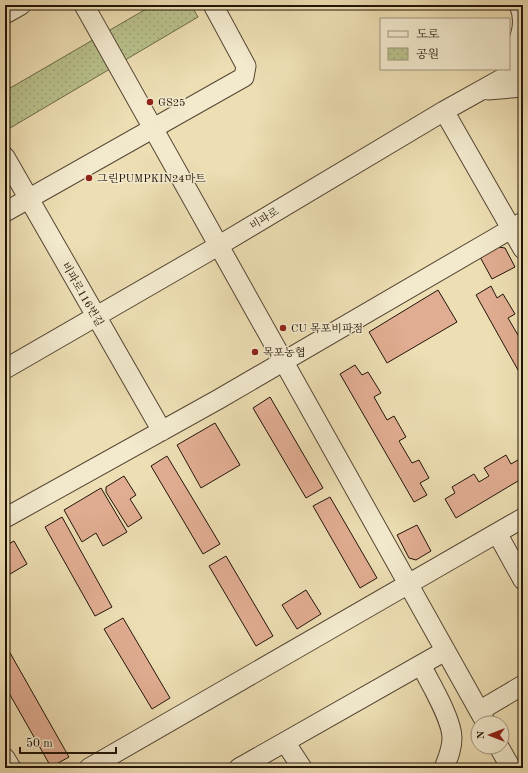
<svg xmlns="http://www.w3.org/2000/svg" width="528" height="773" font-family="'Old Standard TT','Noto Serif KR',serif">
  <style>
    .park { fill: url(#park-dots); stroke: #6d6a4a }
    .building { fill: #e1ad92; stroke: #211408 }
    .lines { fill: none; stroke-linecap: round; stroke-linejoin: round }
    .minor-casing { stroke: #544633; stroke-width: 21 }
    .minor { stroke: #f3eace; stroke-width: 19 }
    .poi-dot { fill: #8f2418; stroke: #f3eace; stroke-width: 1.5 }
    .labels { text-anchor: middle; stroke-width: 3; stroke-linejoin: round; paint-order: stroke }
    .poi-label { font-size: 11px; fill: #211408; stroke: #f3eace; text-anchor: start }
    .street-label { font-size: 11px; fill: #211408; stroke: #f3eace }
  </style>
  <defs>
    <pattern id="park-dots" width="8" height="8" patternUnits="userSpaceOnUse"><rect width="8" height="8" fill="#b9c18c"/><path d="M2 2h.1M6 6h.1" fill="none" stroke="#9fa577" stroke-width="1.8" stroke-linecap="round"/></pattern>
  </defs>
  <rect width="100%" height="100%" fill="#eddeb3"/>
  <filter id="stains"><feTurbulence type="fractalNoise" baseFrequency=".005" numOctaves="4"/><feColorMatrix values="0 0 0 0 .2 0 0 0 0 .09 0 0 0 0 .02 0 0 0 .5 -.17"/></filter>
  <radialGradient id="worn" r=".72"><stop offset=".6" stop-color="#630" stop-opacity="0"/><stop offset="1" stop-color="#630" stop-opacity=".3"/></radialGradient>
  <path class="park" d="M153,5H191L198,17L5,131V91Z"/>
  <path class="building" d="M498,247L505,248L515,267L492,279L480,257Z
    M491,286L497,298L503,294L515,314L508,318L522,342H523V379L476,295Z
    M438,290L457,322L387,363L369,332Z
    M355,365L362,375L368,372L381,393L374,397L387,420L394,416L406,437L399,441L412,463L419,460L429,478L420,483L427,495L414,502L340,374Z
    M270,397L323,488L306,498L253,408Z
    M215,423L240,465L201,488L177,445Z
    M523,448V478L456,518L445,499L455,493L452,487L474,474L479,482L489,476L484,468L506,455L511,464L523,457L519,450Z
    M167,456L220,544L203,554L151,466Z
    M124,476L136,495L130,499L142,518L128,527L106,492V487Z
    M101,488L127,532L103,546L96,533L82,542L64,510Z
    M330,497L377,578L360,588L313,506Z
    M62,517L112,607L95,616L45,527Z
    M417,525L431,551L416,560L409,558L397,535Z
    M14,541L27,564L5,577V546Z
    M226,556L273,636L256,646L209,566Z
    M306,590L321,614L297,629L282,605Z
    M123,618L170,698L152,709L104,629Z
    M5,644L69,757L51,767L5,686Z"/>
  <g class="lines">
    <defs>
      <path id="minor" d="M84,5L486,723
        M5,14L21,5
        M509,58C520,44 527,22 519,5
        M488,90L523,87
        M444,111L523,249
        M5,157L162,431
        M5,212L244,77L246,66L213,5
        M5,369L218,246L444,111L523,67
        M5,518L219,399L523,222
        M497,533L523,580
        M421,665C430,683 452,719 452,738C452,749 448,758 444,768
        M479,711L523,685
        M285,742L302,768
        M499,747L511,768
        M5,758L11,768
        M89,768L523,518
        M239,768L445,651"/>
    </defs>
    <use href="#minor" class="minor-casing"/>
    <use href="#minor" class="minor"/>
  </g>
  <g class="poi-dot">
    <circle cx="150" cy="102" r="4"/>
    <circle cx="89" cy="178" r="4"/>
    <circle cx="283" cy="328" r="4"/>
    <circle cx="255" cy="352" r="4"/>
  </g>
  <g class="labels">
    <g class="poi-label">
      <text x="158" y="106">GS25</text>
      <text x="97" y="182">그린PUMPKIN24마트</text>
      <text x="291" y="332">CU 목포비파점</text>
      <text x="263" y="356">목포농협</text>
    </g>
    <g class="street-label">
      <text transform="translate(264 218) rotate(-31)" y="4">비파로</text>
      <text transform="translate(83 294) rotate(60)" y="4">비파로116번길</text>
    </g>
  </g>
  <rect width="528" height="773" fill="none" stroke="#eddeb3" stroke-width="20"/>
  <rect x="6" y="6" width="516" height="761" fill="none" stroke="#211408" stroke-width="2"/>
  <rect x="10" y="10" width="508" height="753" fill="none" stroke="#211408"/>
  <rect x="380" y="18" width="130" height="52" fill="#f3eace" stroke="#9f947f"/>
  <rect x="388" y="31" width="20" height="6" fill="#f3eace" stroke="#9f947f"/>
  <text x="416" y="38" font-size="12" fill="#211408">도로</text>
  <rect x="388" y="48" width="20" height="12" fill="url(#park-dots)" stroke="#9f947f"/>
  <text x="416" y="58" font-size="12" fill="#211408">공원</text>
  <g transform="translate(490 735) rotate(270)"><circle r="19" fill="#f3eace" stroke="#9f947f"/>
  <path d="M0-3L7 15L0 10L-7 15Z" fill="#8f2418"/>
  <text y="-6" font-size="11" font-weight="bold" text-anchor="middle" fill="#211408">N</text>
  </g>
  <path d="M20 747v6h96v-6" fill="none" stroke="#211408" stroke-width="2"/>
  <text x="26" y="747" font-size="12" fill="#211408" stroke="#f3eace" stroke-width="3" paint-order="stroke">50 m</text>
  <rect width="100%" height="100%" filter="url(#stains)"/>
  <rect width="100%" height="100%" fill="url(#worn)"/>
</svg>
